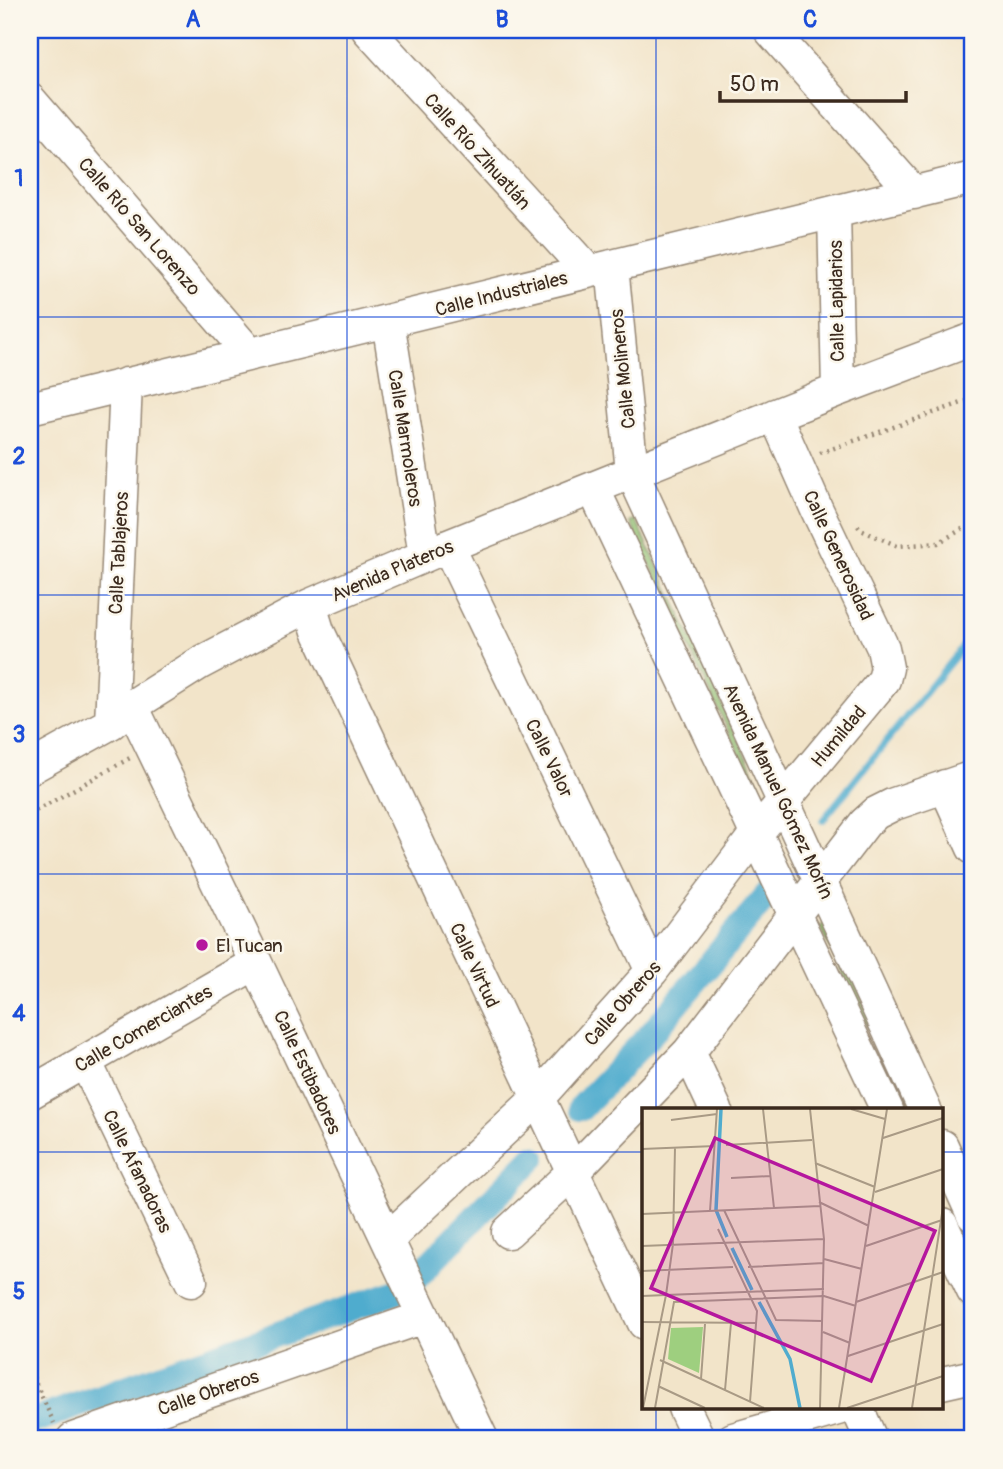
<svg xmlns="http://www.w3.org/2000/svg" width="1003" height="1469" font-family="Pangolin,sans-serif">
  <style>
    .grass { fill: #9ecf7f; stroke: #6c7c4e; stroke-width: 2 }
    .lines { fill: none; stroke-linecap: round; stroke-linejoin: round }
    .stream { stroke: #50acce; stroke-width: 7 }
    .canal { stroke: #50acce; stroke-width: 26 }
    .minor-casing { stroke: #968774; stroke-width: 35 }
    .path { stroke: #968774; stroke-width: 4.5; stroke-dasharray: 2 5; stroke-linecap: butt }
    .minor { stroke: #fff; stroke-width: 32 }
    .grid { fill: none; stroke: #1d4ed8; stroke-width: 2; stroke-opacity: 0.55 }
    .poi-dot { fill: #b5179e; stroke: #fbf7ec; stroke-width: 2.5 }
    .labels { text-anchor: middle; stroke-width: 5; stroke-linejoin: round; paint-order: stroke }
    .street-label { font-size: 19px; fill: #3b2a1e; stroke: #fbf7ec }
    .poi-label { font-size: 19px; fill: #3b2a1e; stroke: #fbf7ec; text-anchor: start }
    .inset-river { fill: none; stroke: #50acce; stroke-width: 3.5 }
    .inset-road { fill: none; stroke: #a99a85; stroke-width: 2 }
    .view { fill: #b5179e; fill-opacity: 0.15; stroke: #b5179e; stroke-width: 3.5 }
    .inset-edge { fill: none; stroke: #3b2a1e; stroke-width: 3.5 }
    .neatline { fill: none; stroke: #1d4ed8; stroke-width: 2.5 }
    .grid-label { font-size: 23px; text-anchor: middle; font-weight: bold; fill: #1d4ed8 }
  </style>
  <rect width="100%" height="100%" fill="#fbf7ec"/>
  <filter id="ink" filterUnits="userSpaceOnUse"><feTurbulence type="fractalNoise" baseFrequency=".0143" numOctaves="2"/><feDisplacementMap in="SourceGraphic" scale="14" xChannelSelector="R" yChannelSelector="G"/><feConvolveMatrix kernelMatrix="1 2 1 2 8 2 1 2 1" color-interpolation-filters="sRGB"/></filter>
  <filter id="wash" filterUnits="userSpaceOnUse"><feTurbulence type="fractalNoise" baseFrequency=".00686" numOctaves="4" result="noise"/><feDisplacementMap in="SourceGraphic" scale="28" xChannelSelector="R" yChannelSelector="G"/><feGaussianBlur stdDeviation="1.57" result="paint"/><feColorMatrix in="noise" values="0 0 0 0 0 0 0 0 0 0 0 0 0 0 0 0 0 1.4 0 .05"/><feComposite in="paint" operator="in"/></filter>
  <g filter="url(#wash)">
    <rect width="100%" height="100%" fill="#f2e4c9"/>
    <path class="grass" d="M636,520L765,797L761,800L631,523Z
      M827,923L913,1110H906L821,927Z"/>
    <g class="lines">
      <path class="stream" d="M823,820L973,634"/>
      <path class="canal" d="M581,1108L652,1033L769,893
        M30,1422L405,1289L533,1158"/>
    </g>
  </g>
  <g filter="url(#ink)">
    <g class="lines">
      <defs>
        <path id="minor" d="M368,30L588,271
          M770,30L914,193
          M30,100L250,354
          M834,212L838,390
          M612,266L632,472L925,1110
          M388,321L425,555
          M30,408L973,178
          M593,488L887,1110
          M448,546L652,971
          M310,605L318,631L644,1323
          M132,706L256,963L482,1439
          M111,723L126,384
          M30,768L111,723L132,706L200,663L310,605L448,546L838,390L973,339
          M945,786L973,848
          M689,1052L716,1110
          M85,1061L191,1281
          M30,1093L256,963
          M942,1146L973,1215
          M942,1225L973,1291
          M508,1232L573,1172L689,1052L865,823L876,813L894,804L973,777
          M388,1239L538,1098L652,971L756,834L884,680L887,668L883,648L817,510L775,415
          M942,1383L973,1376
          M684,1408L699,1439
          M857,1408L871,1439
          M73,1439L423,1317
          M733,1439L841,1408"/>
      </defs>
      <use href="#minor" class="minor-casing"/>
      <path class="path" d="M820,453L973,399
        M858,526L861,530L898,546L938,543L973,523
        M30,814L130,758
        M30,1371L54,1423"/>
      <use href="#minor" class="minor"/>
    </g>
  </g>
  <path class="grid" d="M347,30V1439M656,30V1110M30,317H973M30,595H973M30,874H973M30,1152H644M942,1152H973M656,1408V1439"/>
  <circle class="poi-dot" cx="202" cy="945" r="7"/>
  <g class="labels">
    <g class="street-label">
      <text transform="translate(478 151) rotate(48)" y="7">Calle Río Zihuatlán</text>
      <text transform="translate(140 226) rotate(49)" y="7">Calle Río San Lorenzo</text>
      <text transform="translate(501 293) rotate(-14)" y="7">Calle Industriales</text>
      <text transform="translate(836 301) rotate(-91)" y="7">Calle Lapidarios</text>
      <text transform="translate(622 369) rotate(-96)" y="7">Calle Molineros</text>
      <text transform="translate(406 438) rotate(81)" y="7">Calle Marmoleros</text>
      <text transform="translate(118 553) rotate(-87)" y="7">Calle Tablajeros</text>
      <text transform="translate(839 555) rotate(65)" y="7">Calle Generosidad</text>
      <text transform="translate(392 570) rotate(-23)" y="7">Avenida Plateros</text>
      <text transform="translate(838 736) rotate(-50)" y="7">Humildad</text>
      <text transform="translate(550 758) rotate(64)" y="7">Calle Valor</text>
      <text transform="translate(779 791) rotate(65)" y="7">Avenida Manuel Gómez Morín</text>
      <text transform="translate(475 965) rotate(65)" y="7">Calle Virtud</text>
      <text transform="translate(622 1003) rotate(-49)" y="7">Calle Obreros</text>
      <text transform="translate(143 1028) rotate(-30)" y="7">Calle Comerciantes</text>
      <text transform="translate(308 1072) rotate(65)" y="7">Calle Estibadores</text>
      <text transform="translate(138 1171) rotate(64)" y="7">Calle Afanadoras</text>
      <text transform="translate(208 1392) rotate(-19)" y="7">Calle Obreros</text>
    </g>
    <g class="poi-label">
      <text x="216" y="952">El Tucan</text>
    </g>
  </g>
  <g transform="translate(642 1108)">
    <rect width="301" height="301" fill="#f2e4c9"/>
    <path d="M61,219L57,265L26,251L29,220Z" fill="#9ecf7f"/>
    <path class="inset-river" d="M79,1L74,102L85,129M90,140L110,182M117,194L148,251L158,300"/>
    <path class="inset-road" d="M121,1L132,100M168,1L182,131L178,300M209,1L243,11M29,12L75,6M241,30L301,10M84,37L170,32M0,41L73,38M173,55L233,79M89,70L128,68M233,84L301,61M177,94L227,118M82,102L134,212L181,213M68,103L75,1M0,106L178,98M76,121L115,203L108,294M0,138L182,131M224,138L300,112M182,151L220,161M106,159L182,155M0,163L91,159M0,188L24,187L31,136L33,39M214,194L301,164M0,214L115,215M181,224L208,235M206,248L301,216M18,252L122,300M59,271L63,216M16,278L63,300M83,282L89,215M1,300L24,187L182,181M13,300L32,194L182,188L214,198M197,300L245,1M205,300L301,268M270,300L301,99"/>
    <path class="view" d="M73,30L293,123L229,273L9,180Z"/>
    <rect width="301" height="301" class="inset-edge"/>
  </g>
  <rect width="1003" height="1469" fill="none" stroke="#fbf7ec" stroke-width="77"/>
  <path d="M720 91v10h186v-10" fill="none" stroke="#3b2a1e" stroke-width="3.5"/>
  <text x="730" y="91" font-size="21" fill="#3b2a1e" stroke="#fbf7ec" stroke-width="5" paint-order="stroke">50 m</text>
  <rect x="38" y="38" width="926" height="1392" class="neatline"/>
  <g class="grid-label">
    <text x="193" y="27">A</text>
    <text x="502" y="27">B</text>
    <text x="810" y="27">C</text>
    <text x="19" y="186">1</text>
    <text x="19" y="464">2</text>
    <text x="19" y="742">3</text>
    <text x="19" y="1021">4</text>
    <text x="19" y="1299">5</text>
  </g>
</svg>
